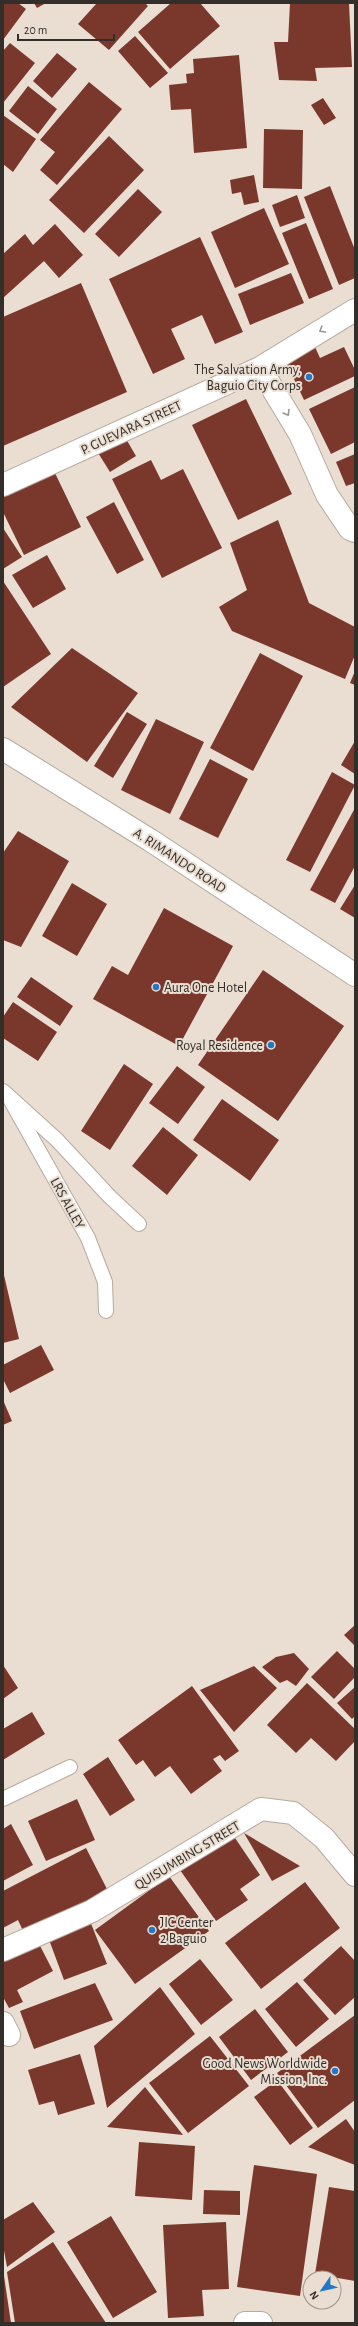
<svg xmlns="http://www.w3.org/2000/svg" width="358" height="2326" font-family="'Alegreya Sans',sans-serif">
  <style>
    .building { fill: #7a382d }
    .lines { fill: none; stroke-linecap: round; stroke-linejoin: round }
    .service-casing { stroke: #b6aa9e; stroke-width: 16 }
    .minor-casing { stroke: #b6aa9e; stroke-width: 24 }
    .tertiary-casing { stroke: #b6aa9e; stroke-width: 24 }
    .secondary-casing { stroke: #b6aa9e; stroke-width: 24 }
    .service { stroke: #fff; stroke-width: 14 }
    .minor { stroke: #fff; stroke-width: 22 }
    .tertiary { stroke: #fff; stroke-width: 22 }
    .secondary { stroke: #fff; stroke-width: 22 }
    .oneway { stroke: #999694 }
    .poi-dot { fill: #2477c5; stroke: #eaddd1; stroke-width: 1.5 }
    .labels { text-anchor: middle; stroke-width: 4; stroke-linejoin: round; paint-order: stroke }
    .poi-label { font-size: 14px; fill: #332e29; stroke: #eaddd1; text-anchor: end }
    .street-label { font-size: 14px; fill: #332e29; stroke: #eaddd1 }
  </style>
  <rect width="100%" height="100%" fill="#eaddd1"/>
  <path class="building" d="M3,3H18L26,9L3,40Z
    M34,3H46L37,8Z
    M97,3H145L148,6L109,50L78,24Z
    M171,3H200L220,26L170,69L138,32Z
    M290,3H349L352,67L315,68L317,81L279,80L274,42H288Z
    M135,36L168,73L150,88L118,51Z
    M10,43L35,63L3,103V51Z
    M57,53L77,69L52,98L33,81Z
    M239,55L247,148L194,153L191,109L171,110L169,85L187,83L186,74L194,73L193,59Z
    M89,82L122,109L57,185L40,170L55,152L40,140Z
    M28,86L57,109L38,134L9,111Z
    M323,98L336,118L324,125L311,105Z
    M3,115L36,139L13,172L3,164Z
    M264,129L303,130L302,189L263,188Z
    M109,136L144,170L84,233L49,200Z
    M254,175L259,202L244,205L241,192L232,194L230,180Z
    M330,186L355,250V278L339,285L304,197Z
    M138,189L162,212L119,257L95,234Z
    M297,195L305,218L280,227L272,205Z
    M264,208L289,264L235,288L211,232Z
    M306,223L333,289L309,299L282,233Z
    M55,224L83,255L59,278L44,261L3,298V254L25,234L33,245Z
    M200,237L243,332L215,344L202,315L171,329L185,359L153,374L109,279Z
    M291,273L304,303L250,325L238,294Z
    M81,283L127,392L3,446V317Z
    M315,347L320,358L344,347L355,370V376L304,400L285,360Z
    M355,387V442L331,454L309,409Z
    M246,399L292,494L238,520L192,425Z
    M122,432L136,456L110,472L95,448Z
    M355,454V483L346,486L336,462Z
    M151,460L161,480L183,469L222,548L162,578L112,479Z
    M54,471L81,527L24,555L3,512V496Z
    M114,502L144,560L117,574L86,517Z
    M278,520L309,603L355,627V655L345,679L232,631L219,607L247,590L230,543Z
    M3,528L22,557L3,569Z
    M47,555L66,589L33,608L12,575Z
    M3,581L51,654L3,687Z
    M72,648L138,693L87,762L11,707Z
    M260,653L303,676L253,771L210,748Z
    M355,671V685L350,683Z
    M127,712L147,724L113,778L94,766Z
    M156,719L204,742L170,814L121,790Z
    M355,741V774L341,765Z
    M210,759L248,779L218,838L179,819Z
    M332,772L355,785L310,872L286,860Z
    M355,808V866L335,903L310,890Z
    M18,831L69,861L21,947L3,940V853Z
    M72,883L107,904L77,956L42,936Z
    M355,885V918L340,909Z
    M164,908L233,946L179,1046L93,999L112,966L128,975Z
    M263,970L344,1026L278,1121L198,1065Z
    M31,977L73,1006L60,1026L17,997Z
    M13,1002L57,1032L38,1061L3,1038V1017Z
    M124,1064L153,1084L110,1150L81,1131Z
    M177,1066L205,1087L178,1124L149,1103Z
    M222,1099L279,1140L250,1181L193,1140Z
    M163,1127L198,1155L167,1195L132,1166Z
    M3,1271L19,1339L3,1343Z
    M41,1345L54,1370L10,1393L3,1379V1365Z
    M3,1400L12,1421L3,1425Z
    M355,1625V1646L344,1635Z
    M337,1651L355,1669V1677L334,1699L311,1677Z
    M294,1653L309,1669L296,1686L287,1680L280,1683L262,1667L276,1657Z
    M3,1665L18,1688L3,1699Z
    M254,1666L277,1688L234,1732L200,1690Z
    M307,1683L355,1729V1741L336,1761L311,1738L296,1753L267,1725Z
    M192,1686L239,1751L225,1761L220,1755L213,1759L222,1771L191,1794L170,1766L155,1777L143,1760L136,1765L118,1740Z
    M355,1687V1716L352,1719L337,1703Z
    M32,1712L45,1734L3,1760V1729Z
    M108,1757L135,1800L110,1816L83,1774Z
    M77,1799L95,1840L46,1861L28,1821Z
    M11,1824L33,1865L3,1881V1829Z
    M244,1833L300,1866L272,1881Z
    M233,1835L260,1875L240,1889L248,1900L216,1921L180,1870Z
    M86,1848L108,1891L24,1933L18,1920L3,1928V1891Z
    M169,1876L209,1931L135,1984L95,1930Z
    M305,1882L340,1928L261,1989L225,1943Z
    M90,1921L107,1964L64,1980L48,1937Z
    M38,1942L53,1971L17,1990L23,2002L9,2008L3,1997V1960Z
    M341,1946L355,1961V1997L335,2015L303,1980Z
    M200,1959L233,2000L201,2025L169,1984Z
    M297,1982L329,2019L296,2047L265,2009Z
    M95,1983L113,2020L34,2049L20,2011Z
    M160,1987L195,2034L107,2108L94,2046Z
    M255,2009L288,2052L251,2080L219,2037Z
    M355,2015V2100L318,2128L277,2073Z
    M210,2036L249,2086L188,2133L149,2083Z
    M80,2054L95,2104L58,2115L54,2101L39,2105L28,2070Z
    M277,2080L313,2128L290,2145L254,2097Z
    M145,2087L183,2135L107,2127Z
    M346,2119L355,2132V2165L308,2147Z
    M139,2142L195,2146L192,2200L135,2196Z
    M254,2165L317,2174L300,2296L237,2287Z
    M329,2187L355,2191V2281L315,2274Z
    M204,2190L240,2191V2215L203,2214Z
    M33,2202L55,2232L7,2267L3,2245V2220Z
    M111,2216L157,2292L113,2318L67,2242Z
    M226,2222L229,2289L202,2290L204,2316L168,2318L163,2225Z
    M53,2242L106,2323H15L7,2272Z
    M3,2276H4L11,2323H3Z"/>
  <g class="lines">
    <defs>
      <path id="service" d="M3,1091L57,1140L110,1197L139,1224
        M11,1101L88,1238L105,1282L106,1311
        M3,1799L70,1767"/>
      <path id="minor" d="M260,368L300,434L327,495L350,529L355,531
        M3,485L260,368L355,310
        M3,1950L92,1911L261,1809L293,1813L324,1838L355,1875
        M3,2023L9,2035"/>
      <path id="tertiary" d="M245,2323H261"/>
      <path id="secondary" d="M3,749L150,840L355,975"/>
    </defs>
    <use href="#service" class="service-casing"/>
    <use href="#minor" class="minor-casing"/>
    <use href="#tertiary" class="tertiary-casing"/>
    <use href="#secondary" class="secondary-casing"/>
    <use href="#service" class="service"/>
    <use href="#minor" class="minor"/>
    <use href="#tertiary" class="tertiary"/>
    <use href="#secondary" class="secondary"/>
  </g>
  <defs><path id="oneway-chevron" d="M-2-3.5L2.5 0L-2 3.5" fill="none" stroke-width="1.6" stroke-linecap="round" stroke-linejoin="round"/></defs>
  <g class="oneway">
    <use href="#oneway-chevron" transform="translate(322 330) rotate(149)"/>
    <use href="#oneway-chevron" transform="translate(287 413) rotate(59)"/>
  </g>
  <g class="poi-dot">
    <circle cx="309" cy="377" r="4"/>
    <circle cx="156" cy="987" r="4"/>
    <circle cx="271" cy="1045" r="4"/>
    <circle cx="152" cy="1930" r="4"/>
    <circle cx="335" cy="2071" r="4"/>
  </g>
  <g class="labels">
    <g class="poi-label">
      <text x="301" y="374">The Salvation Army,<tspan x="301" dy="16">Baguio City Corps</tspan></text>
      <text x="164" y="992" text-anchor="start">Aura One Hotel</text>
      <text x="263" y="1050">Royal Residence</text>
      <text x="160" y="1927" text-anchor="start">JIC Center<tspan x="160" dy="16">2 Baguio</tspan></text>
      <text x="327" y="2068">Good News Worldwide<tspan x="327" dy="16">Mission, Inc.</tspan></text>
    </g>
    <g class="street-label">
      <text transform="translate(131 427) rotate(-25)" y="5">P. GUEVARA STREET</text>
      <text transform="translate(180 860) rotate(33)" y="5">A. RIMANDO ROAD</text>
      <text transform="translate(68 1203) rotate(61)" y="5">LRS ALLEY</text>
      <text transform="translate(187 1855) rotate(-31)" y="5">QUISUMBING STREET</text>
    </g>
  </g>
  <rect width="358" height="2326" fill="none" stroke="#332e29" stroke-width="8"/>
  <g transform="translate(322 2290) rotate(236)"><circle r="19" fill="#eaddd1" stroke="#a1978e"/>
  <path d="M0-3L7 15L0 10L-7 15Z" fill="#2477c5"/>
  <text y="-6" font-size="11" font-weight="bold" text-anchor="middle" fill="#332e29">N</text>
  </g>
  <path d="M18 34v6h96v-6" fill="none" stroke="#332e29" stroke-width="2"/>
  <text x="24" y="34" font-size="12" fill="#332e29" stroke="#eaddd1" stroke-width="3" paint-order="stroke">20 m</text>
</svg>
